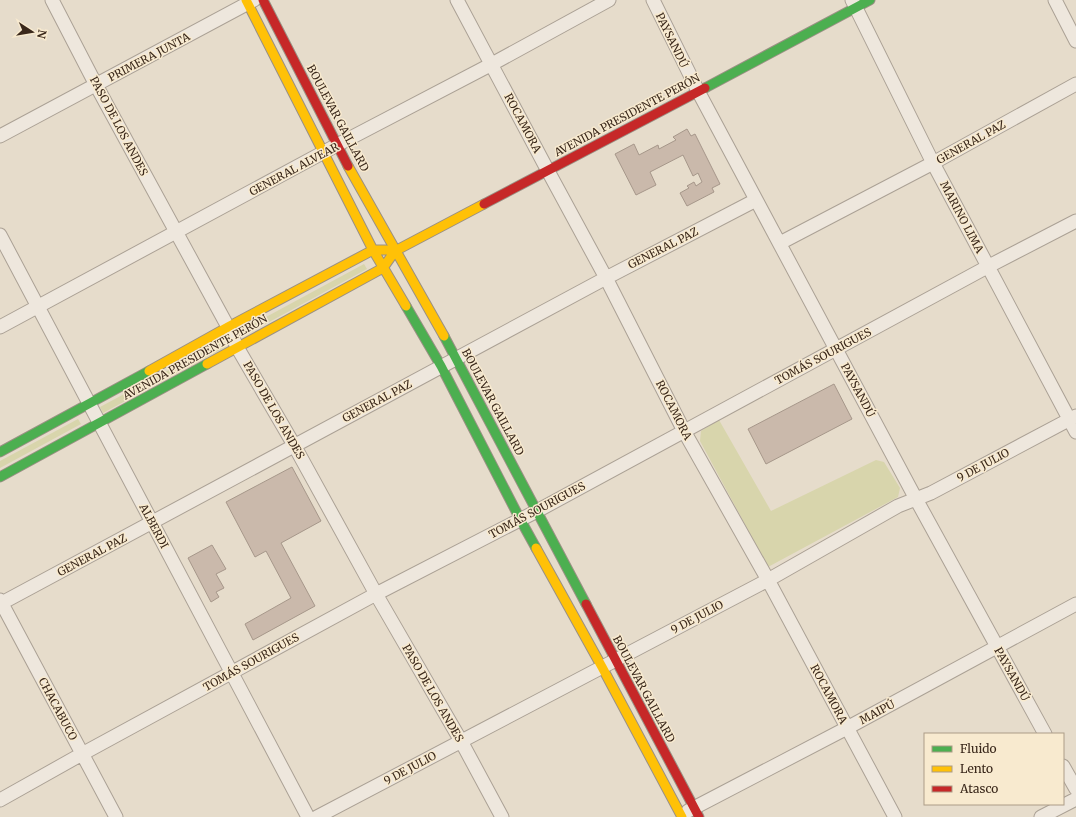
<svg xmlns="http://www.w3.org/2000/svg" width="1076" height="817" font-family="Merriweather,serif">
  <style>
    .green { fill: #d8d5ac }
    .building { fill: #cab9ab; stroke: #a6978a }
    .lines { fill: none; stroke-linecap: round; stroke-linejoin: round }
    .street-casing { stroke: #aba195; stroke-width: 15 }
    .fast-casing { stroke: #9a9084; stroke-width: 11 }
    .slow-casing { stroke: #9a9084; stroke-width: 11 }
    .jam-casing { stroke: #9a9084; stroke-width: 11 }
    .street { stroke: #eee7dd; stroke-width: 13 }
    .fast { stroke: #4caf50; stroke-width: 9 }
    .slow { stroke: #ffc107; stroke-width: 9 }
    .jam { stroke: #c62828; stroke-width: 9 }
    .labels { text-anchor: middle; stroke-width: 3; stroke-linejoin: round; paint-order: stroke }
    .street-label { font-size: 11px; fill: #3a281b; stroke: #f8eacf }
  </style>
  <rect width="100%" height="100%" fill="#e6dccb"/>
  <path class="green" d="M364,264L367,269L245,335L242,330Z
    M223,341L226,347L103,413L100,407Z
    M78,419L81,424L0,468V461Z
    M719,420L771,511L876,460L884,462L900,488L898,497L768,567L700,441L701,431Z"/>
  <path class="building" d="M687,129L691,136L695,134L720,184L712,188L714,192L687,206L680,193L689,188L687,186L694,182L696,186L702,182L698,173L693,176L683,155L650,172L656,185L636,195L615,154L634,144L639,155L658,145L659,149L676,140L673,137Z
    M834,384L852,419L766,464L748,429Z
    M292,467L321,521L281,543L315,606L253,640L245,624L291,598L266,551L255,557L226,502Z
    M212,545L226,569L216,574L224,588L216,592L219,597L211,602L188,558Z"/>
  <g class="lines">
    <defs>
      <path id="street" d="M52,0L96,85L228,327L237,347L294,445L376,594L461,741L502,817
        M457,0L548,171L606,278L684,431L768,580L895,817
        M653,0L698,91L916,499L1045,734
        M852,0L933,163L1076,432
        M1055,0L1076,41
        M0,136L254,0
        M0,235L308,817
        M780,243L933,163L1076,84
        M0,327L337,145L492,64L609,0
        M0,600L116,817
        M0,604L606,278L756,200
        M1063,766L1076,789
        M0,800L82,754L376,594L537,511L989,266L1076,221
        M688,811L847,728L1076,604
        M317,817L768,580L898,506L931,493L1076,416
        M1041,817L1076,799"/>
      <path id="fast" d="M705,88L870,0
        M406,306L441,366L520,519L536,548
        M444,336L586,604
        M0,452L149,371
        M0,477L207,364"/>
      <path id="slow" d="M246,0L373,250L406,306
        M348,166L444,336
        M207,364L383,268L395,251L484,204
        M149,371L228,327L373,250H386
        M536,548L602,667L682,817"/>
      <path id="jam" d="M263,0L348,166
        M484,204L705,88
        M586,604L699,817"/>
    </defs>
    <use href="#street" class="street-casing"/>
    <use href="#fast" class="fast-casing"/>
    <use href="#slow" class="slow-casing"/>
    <use href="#jam" class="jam-casing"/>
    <use href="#street" class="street"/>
    <use href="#fast" class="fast"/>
    <use href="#slow" class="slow"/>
    <use href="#jam" class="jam"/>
  </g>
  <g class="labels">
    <g class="street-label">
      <text transform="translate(672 40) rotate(64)" y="4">PAYSANDÚ</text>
      <text transform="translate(149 57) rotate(-28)" y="4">PRIMERA JUNTA</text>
      <text transform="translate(627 115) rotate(-28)" y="4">AVENIDA PRESIDENTE PERÓN</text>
      <text transform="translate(338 118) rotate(62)" y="4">BOULEVAR GAILLARD</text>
      <text transform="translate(523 123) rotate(62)" y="4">ROCAMORA</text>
      <text transform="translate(119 126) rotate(62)" y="4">PASO DE LOS ANDES</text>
      <text transform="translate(971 142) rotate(-29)" y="4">GENERAL PAZ</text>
      <text transform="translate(294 169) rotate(-28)" y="4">GENERAL ALVEAR</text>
      <text transform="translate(962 217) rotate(62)" y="4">MARINO LIMA</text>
      <text transform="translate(663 248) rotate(-27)" y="4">GENERAL PAZ</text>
      <text transform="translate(823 356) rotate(-28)" y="4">TOMÁS SOURIGUES</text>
      <text transform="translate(195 357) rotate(-29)" y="4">AVENIDA PRESIDENTE PERÓN</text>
      <text transform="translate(858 390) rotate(62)" y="4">PAYSANDÚ</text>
      <text transform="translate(377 401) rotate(-28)" y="4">GENERAL PAZ</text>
      <text transform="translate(493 402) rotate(62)" y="4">BOULEVAR GAILLARD</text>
      <text transform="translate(274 410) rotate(60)" y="4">PASO DE LOS ANDES</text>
      <text transform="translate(674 410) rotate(63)" y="4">ROCAMORA</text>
      <text transform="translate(983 465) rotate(-28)" y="4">9 DE JULIO</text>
      <text transform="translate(537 510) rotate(-28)" y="4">TOMÁS SOURIGUES</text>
      <text transform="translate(154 526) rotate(62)" y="4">ALBERDI</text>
      <text transform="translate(92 555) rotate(-28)" y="4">GENERAL PAZ</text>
      <text transform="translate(697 617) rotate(-28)" y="4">9 DE JULIO</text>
      <text transform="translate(251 662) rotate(-29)" y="4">TOMÁS SOURIGUES</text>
      <text transform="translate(1012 674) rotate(61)" y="4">PAYSANDÚ</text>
      <text transform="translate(644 689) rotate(62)" y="4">BOULEVAR GAILLARD</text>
      <text transform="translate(433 693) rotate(60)" y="4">PASO DE LOS ANDES</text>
      <text transform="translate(829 694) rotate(62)" y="4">ROCAMORA</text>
      <text transform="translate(58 709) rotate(62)" y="4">CHACABUCO</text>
      <text transform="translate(877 712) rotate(-28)" y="4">MAIPÚ</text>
      <text transform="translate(410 768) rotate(-28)" y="4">9 DE JULIO</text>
    </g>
  </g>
  <rect x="924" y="733" width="140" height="72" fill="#f8eacf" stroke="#ac9c87"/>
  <rect x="932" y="746" width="20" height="6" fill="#4caf50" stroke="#ac9c87"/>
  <text x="960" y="753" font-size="12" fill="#3a281b">Fluido</text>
  <rect x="932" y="766" width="20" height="6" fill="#ffc107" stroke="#ac9c87"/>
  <text x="960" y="773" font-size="12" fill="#3a281b">Lento</text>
  <rect x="932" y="786" width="20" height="6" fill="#c62828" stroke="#ac9c87"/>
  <text x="960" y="793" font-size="12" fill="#3a281b">Atasco</text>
  <g transform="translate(32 32) rotate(102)" stroke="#f8eacf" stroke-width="3" paint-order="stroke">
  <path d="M0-3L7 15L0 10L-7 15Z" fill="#3a281b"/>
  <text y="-6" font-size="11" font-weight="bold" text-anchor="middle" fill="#3a281b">N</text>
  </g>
</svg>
